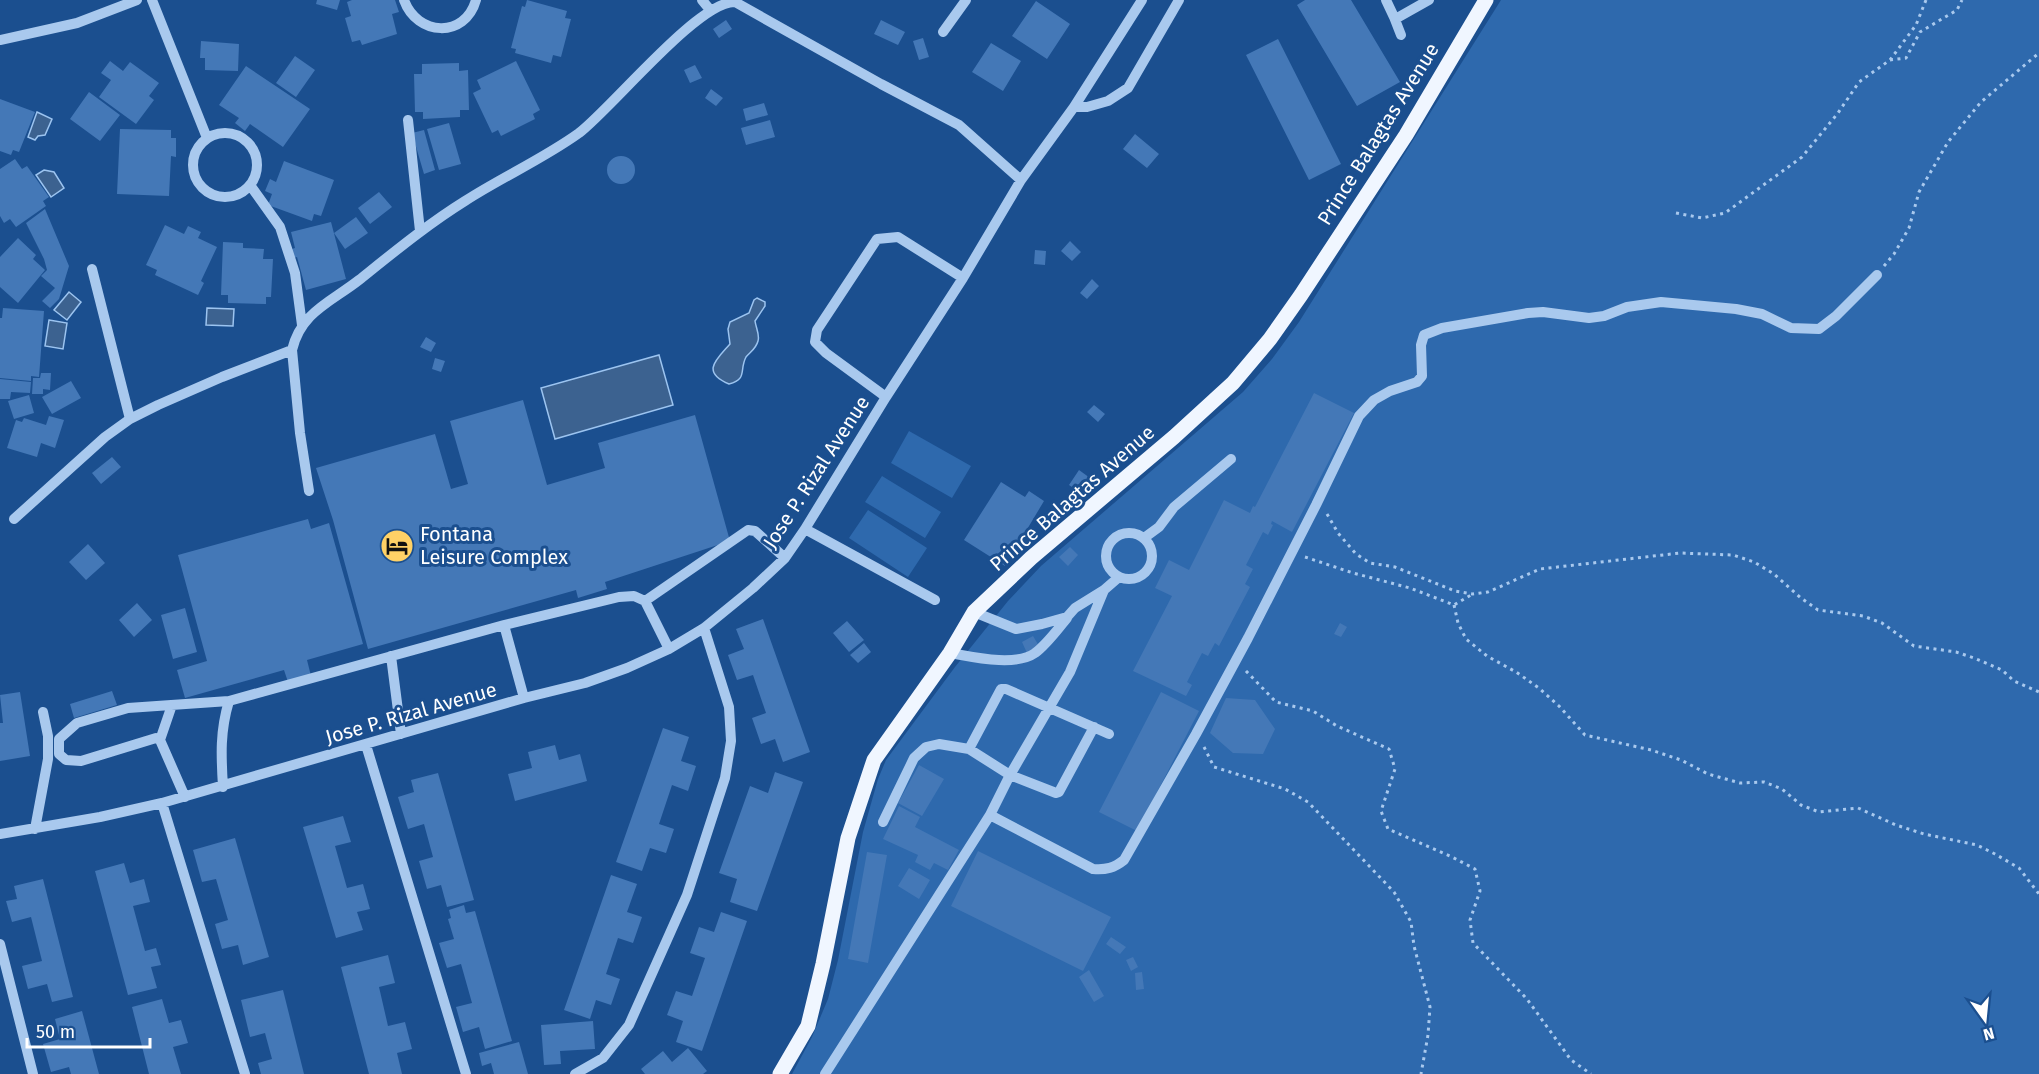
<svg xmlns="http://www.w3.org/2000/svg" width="2039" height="1074" font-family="'Fira Sans',sans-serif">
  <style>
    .green { fill: #2e69ad }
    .water { fill: #3c6290; stroke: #9cc4f0; stroke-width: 1.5 }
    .building { fill: #4478b7 }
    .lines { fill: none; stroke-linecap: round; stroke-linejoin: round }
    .path { stroke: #a9c9ee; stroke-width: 3; stroke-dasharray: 3 4.5; stroke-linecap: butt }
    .minor { stroke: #a9c9ee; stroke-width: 10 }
    .major { stroke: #f0f6ff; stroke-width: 15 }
    .labels { text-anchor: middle; stroke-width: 6; stroke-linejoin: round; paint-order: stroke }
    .street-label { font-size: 20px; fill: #fff; stroke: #1b4f8f }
    .poi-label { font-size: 20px; fill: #fff; stroke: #1b4f8f; text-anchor: start }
  </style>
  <rect width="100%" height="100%" fill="#1b4f8f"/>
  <path class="green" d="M1501,0H2039V1074H792L812,1037L828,999L838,960L863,832L878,779L886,760L955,667L1008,601L1041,566L1243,392L1272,359L1299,322Z
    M909,431L971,466L952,498L891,463Z
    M882,476L941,512L925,538L865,502Z
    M868,510L927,548L908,577L849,538Z"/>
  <path class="water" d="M37,112L52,119L45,135L38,136L35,140L28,137Z
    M44,170L54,172L64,188L51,197L36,175Z
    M69,292L81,302L67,320L54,310Z
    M757,298L765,302V306L755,321C756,328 760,335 758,341C756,349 750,352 746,357C739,370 748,379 729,384C700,372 717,359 730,344L728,329L730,322L749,313L754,300Z
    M207,308L234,309L233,326L206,325Z
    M49,320L67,323L63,349L45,346Z
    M659,355L673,405L555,439L541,388Z"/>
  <path class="building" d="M317,0H340L337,10L316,4Z
    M352,0H395L399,12L392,14L397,34L362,45L360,40L352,42L345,18L351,16L347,2Z
    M527,0L567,11L565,18L571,19L561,57L553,55L551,63L515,53L516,49L511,48L522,6L525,7Z
    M1305,0H1351L1400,82L1357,106L1297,5Z
    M1036,1L1070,24L1047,59L1012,36Z
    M726,20L732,29L719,38L713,29Z
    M881,20L905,32L898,45L874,34Z
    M923,38L929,57L919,60L913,41Z
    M1278,39L1341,164L1309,180L1246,55Z
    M201,41L239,44L238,71L205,70V58H200Z
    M991,43L1021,61L1003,91L972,72Z
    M295,56L315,70L296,97L276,83Z
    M110,61L123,71L130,62L159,83L149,96L154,100L136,124L99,97L111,80L101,73Z
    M516,61L540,110L533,114L535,119L501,136L498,130L492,133L473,93L481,89L477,80Z
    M459,63V71L468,70L469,110H460V117L423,119V112H415L414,74H422V64Z
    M695,65L702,78L690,83L684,70Z
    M246,66L310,109L283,147L250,124L245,131L235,123L239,118L219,105Z
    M711,89L723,98L716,106L705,98Z
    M89,92L120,115L100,141L70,119Z
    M0,99L35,112L19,152L13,150L11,155L0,151Z
    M764,103L768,115L746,121L743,109Z
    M770,120L775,137L746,145L741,128Z
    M449,123L461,164L439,170L427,129Z
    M120,129L171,130V138H176V157L171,156L169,196L117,194Z
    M424,130L435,170L424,174L412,133Z
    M1135,134L1159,154L1147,168L1123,149Z
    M607 170a14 14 0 1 1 28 0a14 14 0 1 1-28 0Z
    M15,159L22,169L27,166L49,197L43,201L46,206L16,227L10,219L4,223L0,216V169Z
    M284,161L334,180L321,216L314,214L312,221L268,205L272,194L265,191L270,179L276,182Z
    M379,192L392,207L370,224L358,208Z
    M45,209L69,266L59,299L50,308L42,301L55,288L41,276L47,270L44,259L26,223Z
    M356,217L368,233L345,249L334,233Z
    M331,222L346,279L306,290L297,257L291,259L289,250L295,248L291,232Z
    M165,225L184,234L188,226L201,232L198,238L217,247L201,281L204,283L198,295L155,275L157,270L146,265Z
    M18,238L36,255L33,259L45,270L18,303L0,287V257Z
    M1070,241L1081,252L1072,261L1061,251Z
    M223,242L243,243V248L264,249L263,259H273L271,297H266V304L228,303V295H221Z
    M1035,250L1046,251L1045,265L1034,264Z
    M1092,279L1099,286L1087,299L1080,293Z
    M3,308L44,311L39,377L31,376V381L0,378V318H2Z
    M426,337L436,343L431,352L420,347Z
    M435,358L445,361L441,372L432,369Z
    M41,373H51L50,390L43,389V394H32L33,378H40Z
    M0,379L31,382L30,393L11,392L10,399H0Z
    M71,381L81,398L52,414L42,397Z
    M1314,393L1354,413L1292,532L1272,521L1271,524L1273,525L1268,535L1263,532L1246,565L1253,569L1245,584L1250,587L1219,646L1215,643L1208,656L1202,653L1187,682L1192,685L1186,696L1133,671L1172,596L1155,588L1169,560L1189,570L1224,500L1250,513L1253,506L1255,507Z
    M29,395L34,413L14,419L8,401Z
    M523,400L547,485L605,468L598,443L695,415L730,541L605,582L607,589L578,598L576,590L368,649L333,520L316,468L435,434L451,489L468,484L450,421Z
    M1094,405L1105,414L1098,422L1087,412Z
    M49,416L64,420L55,448L41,443L37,457L7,448L16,420L22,422L24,418L46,425Z
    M112,457L121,467L101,484L92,473Z
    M1079,470L1090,478L1081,493L1069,485Z
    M1001,482L1025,497L1029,491L1044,501L1005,566L964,540Z
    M308,519L311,529L329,523L363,644L307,660L311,676L288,682L284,670L185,698L177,670L207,661L178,555Z
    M88,544L105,563L86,580L69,562Z
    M1070,547L1078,555L1068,566L1059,557Z
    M137,603L152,620L134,637L119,620Z
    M185,608L197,652L173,659L161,615Z
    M763,619L810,752L783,762L775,739L761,744L752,718L766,713L753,675L737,680L728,655L744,649L736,629Z
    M847,621L864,640L849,652L833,633Z
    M1340,623L1347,627L1341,637L1334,634Z
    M1033,636L1039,646L1027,653L1022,642Z
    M864,643L871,652L858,663L850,655Z
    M112,691L117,705L74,718L70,704Z
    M20,692L30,756L0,761V723H3L0,695Z
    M1161,692L1199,711L1137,831L1099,812Z
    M1226,698L1255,700L1275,729L1263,754L1233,753L1210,733Z
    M663,728L689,737L681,761L696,766L688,791L672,785L659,824L674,829L666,853L650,848L642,871L616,862Z
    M555,745L559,760L580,754L587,781L515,801L508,774L532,768L528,752Z
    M919,765L944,779L922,816L898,803Z
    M775,772L803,782L757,911L730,902L737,879L719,873L750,786L768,793Z
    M438,773L474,900L447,907L441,885L427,889L419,861L433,857L424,824L408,829L398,797L414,792L411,780Z
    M899,806L920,817L915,827L959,850L948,870L934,863L930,870L915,862L918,855L883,839Z
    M343,816L351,842L335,846L347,888L363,884L370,909L357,912L363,930L336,938L303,827Z
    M235,838L269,957L243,965L238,945L222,949L215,924L228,920L216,879L202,882L193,850Z
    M978,851L1111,917L1083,971L951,906Z
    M867,852L887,855L868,963L848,959Z
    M124,863L130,883L144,879L150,902L133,906L145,951L156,948L161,965L151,967L157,988L128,995L95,871Z
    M909,868L930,880L919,899L898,886Z
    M611,875L637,884L627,912L642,917L633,943L618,938L606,974L620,979L611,1005L596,1000L590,1019L564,1010Z
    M43,879L73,997L52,1002L47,984L28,989L22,966L42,961L31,917L12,922L6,901L17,899L14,886Z
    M464,905L466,913L475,911L512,1041L485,1049L479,1027L463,1032L456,1007L472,1003L461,964L447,968L439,943L454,939L448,919L451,918L449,910Z
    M721,912L747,921L702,1051L676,1042L683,1021L667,1015L676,991L692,996L705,958L690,953L699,927L714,932Z
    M1111,937L1126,947L1120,954L1106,944Z
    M388,955L395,983L379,987L388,1026L405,1022L412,1049L397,1053L402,1074H369L341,967Z
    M1133,957L1138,967L1131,971L1126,960Z
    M1089,970L1104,996L1094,1002L1079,977Z
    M1142,972L1144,989L1136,990L1135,973Z
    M283,990L304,1074H261L258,1063L272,1059L265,1033L250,1037L241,1000Z
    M162,999L169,1023L181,1020L188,1043L173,1047L181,1074H149L132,1007Z
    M82,1011L99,1074H71L69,1067L51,1072L43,1044L60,1039L55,1019Z
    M593,1021L595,1049L560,1051L561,1064L544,1065L541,1025Z
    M519,1042L528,1074H494L491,1063L482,1066L479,1053Z
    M688,1048L707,1071L703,1074H645L641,1069L663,1051L672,1062Z"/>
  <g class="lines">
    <path class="path" d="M1890,60L1906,58L1920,32L1957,10L1962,0
      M1676,213L1702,218L1725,213L1802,157L1838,113L1859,82L1890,60L1916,25L1926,0
      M1884,266L1894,254L1909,228L1919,192L1948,142L1981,102L2039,53
      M1327,514L1338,533L1356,554L1370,563L1395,567L1455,591L1473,594L1488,592L1540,569L1680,553L1733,555L1754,562L1774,574L1801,598L1818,610L1863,616L1882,623L1914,646L1956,652L1974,658L2002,670L2014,681L2039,692
      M1305,557L1353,573L1410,588L1454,605L1471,595
      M1454,605L1458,623L1466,639L1487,656L1516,672L1539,688L1559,706L1585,735L1651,750L1681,760L1708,774L1740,783L1764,782L1782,789L1801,805L1819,812L1858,808L1896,825L1924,834L1977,845L1995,854L2019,868L2039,894
      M1246,671L1276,702L1313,711L1337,726L1389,749L1395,769L1381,811L1388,829L1452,857L1475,869L1480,891L1470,920L1473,943L1527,999L1571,1060L1591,1074
      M1204,747L1214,767L1285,789L1308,802L1394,892L1411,922L1414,946L1430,1007L1428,1035L1421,1074"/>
    <path class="minor" d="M152,0L207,138
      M404,0C417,36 465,39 476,0
      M702,0L711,11
      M1386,0L1394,17L1397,18L1429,0
      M1394,17L1401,35
      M943,32L966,0
      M0,40L77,23L137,0
      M1074,107H1087L1108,101L1128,88L1179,0
      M408,120L420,231
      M193 165a32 32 0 1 1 64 0a32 32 0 1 1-64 0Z
      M250,185L280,227L295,273L302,325
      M92,269L130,419
      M886,397L826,353L815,342L817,330L877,239L898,237L963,278
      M309,491L300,433L292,350C301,312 331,302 359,280C394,252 428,224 465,201C502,177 543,159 579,133C612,108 698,1 735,2L881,84L959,125L1021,180
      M14,519L105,437L130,419L158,405L222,377L292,350
      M805,529L935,600
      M1106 556a23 23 0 1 1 46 0a23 23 0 1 1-46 0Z
      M1144,538L1159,527L1174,507L1231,459
      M645,601L748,530L755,531L785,558
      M974,612L1016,629L1042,624L1067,617L1075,608L1104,590L1119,577
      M504,625L524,698
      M950,653C973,657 1015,667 1035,653C1047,644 1057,630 1067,618
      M391,656L401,734
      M160,740L172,705
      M366,745L466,1074
      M969,749L1001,689H1006L1109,734
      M223,787C221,755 220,731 229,701L504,625L619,597L634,596L645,601L669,649
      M185,797L160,740L156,738L81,761L66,760L59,754V739L77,723L128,708L229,701
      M162,803L245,1074
      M990,815L1093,869C1106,870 1114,868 1124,860L1196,734L1248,638L1316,505L1359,416L1374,400L1390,391L1417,382L1422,376L1421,345L1424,335L1442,328L1528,313L1543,312L1589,318L1604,316L1627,307L1661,302L1736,309L1762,314L1791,328L1819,329L1836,316L1877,275
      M883,822L914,758L926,747L939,744L969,749L1010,775L1056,793L1059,792L1094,727
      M35,829L48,759V736L43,712
      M0,834L100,817L162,803L524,698L585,683L627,668L669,649L704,628L753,588L785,558L805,529L886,397L963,278L1021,180L1074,107L1142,0
      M0,944L33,1074
      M575,1074L603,1058L629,1025L687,895L725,778L731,741L729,707L704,628
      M825,1074L990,815L1010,775L1070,672L1104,590"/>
    <path class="major" d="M780,1074L808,1026L823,964L848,838L874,760L950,653L974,612L1031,558L1174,437L1233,383L1270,339L1301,295L1406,135L1486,0"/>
  </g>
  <defs>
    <symbol id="hotel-disc" viewBox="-11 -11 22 22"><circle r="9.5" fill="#ffd166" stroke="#1b4f8f"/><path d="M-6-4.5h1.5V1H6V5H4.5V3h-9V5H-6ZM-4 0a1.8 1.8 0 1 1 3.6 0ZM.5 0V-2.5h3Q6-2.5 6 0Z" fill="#111"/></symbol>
  </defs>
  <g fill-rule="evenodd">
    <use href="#hotel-disc" x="378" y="527" width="38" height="38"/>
  </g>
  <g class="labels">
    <g class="street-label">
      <text transform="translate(1378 134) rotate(-58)" y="7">Prince Balagtas Avenue</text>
      <text transform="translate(816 472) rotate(-57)" y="7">Jose P. Rizal Avenue</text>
      <text transform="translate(1072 498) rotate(-41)" y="7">Prince Balagtas Avenue</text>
      <text transform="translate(411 713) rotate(-16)" y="7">Jose P. Rizal Avenue</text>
    </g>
    <g class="poi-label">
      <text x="420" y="541">Fontana<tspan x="420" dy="23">Leisure Complex</tspan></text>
    </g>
  </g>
  <g transform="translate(1985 1020) rotate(165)" stroke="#1b4f8f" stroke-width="4.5" paint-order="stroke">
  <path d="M0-4.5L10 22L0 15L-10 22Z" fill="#ffffff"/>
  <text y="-9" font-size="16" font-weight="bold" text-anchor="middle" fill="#ffffff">N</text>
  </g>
  <path d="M27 1038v9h123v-9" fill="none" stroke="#ffffff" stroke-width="3"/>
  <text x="36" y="1038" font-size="18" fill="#ffffff" stroke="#1b4f8f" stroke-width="4.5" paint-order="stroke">50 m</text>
</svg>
